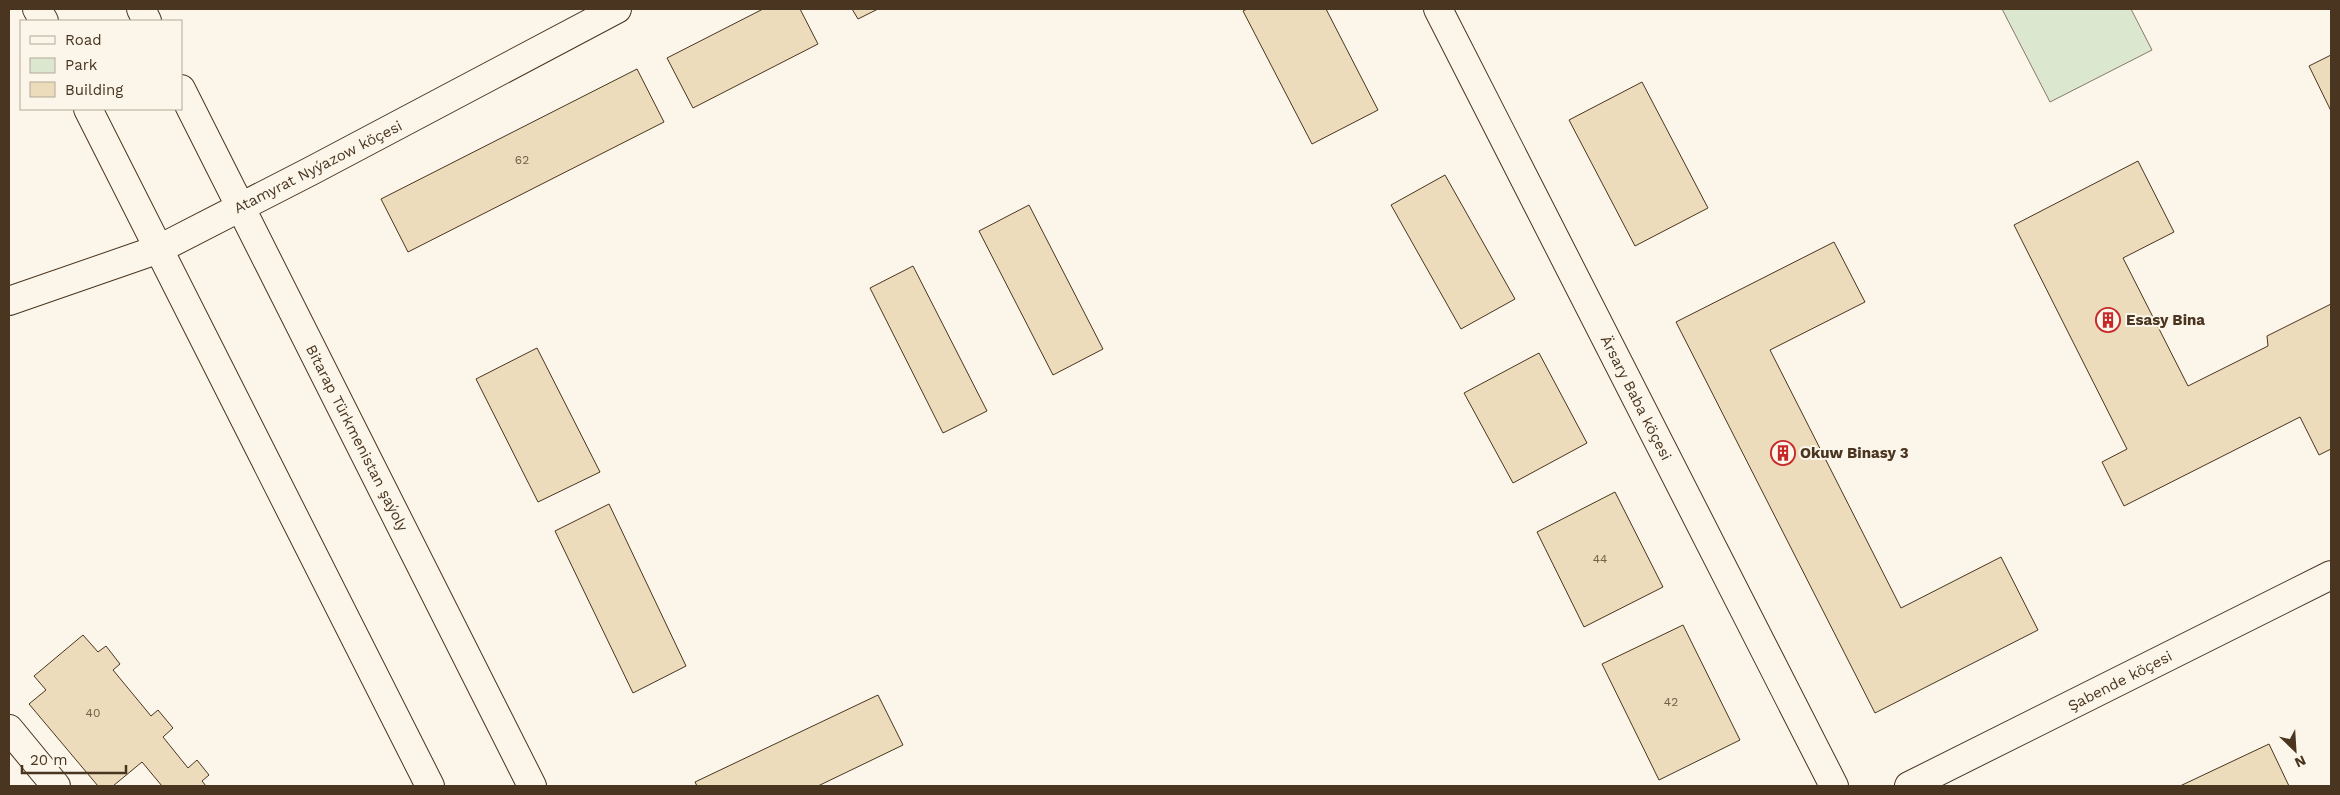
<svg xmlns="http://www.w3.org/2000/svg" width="2340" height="795" font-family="'Work Sans',sans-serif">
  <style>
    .green { fill: #dce7d0; stroke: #887966 }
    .building { fill: #ecdcbc; stroke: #4a3520 }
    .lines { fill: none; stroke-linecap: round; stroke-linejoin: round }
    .minor-casing { stroke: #4a3520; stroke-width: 30 }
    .major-casing { stroke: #4a3520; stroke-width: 30 }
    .minor { stroke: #fbf6e9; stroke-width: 28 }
    .major { stroke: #fbf6e9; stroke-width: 28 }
    .labels { text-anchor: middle; stroke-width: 4; stroke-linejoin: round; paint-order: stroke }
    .number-label { font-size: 12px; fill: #725f47 }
    .street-label { font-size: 15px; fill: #4a3520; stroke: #fbf6e9 }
    .poi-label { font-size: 15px; font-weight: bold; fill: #4a3520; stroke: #fbf6e9; text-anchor: start }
  </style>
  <rect width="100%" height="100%" fill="#fbf6e9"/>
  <path class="green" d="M2002,9H2131L2152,50L2050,102Z"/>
  <path class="building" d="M763,9H800L818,44L693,108L667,58Z
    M852,9H878L858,19Z
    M1247,9H1326L1378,110L1312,144L1243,11Z
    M2331,55V111L2309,66Z
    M637,69L664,122L408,252L381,199Z
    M1642,82L1708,208L1635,246L1569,120Z
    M2138,161L2174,232L2123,258L2188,386L2268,346L2267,336L2331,304V449L2319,455L2300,417L2124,506L2102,462L2127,449L2014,225Z
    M1445,175L1515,299L1461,329L1391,205Z
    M1029,205L1103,349L1053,375L979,231Z
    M1834,242L1865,302L1770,350L1901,608L2001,557L2038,630L1875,713L1676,322Z
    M913,266L987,411L943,433L870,288Z
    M537,348L600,472L538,502L476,379Z
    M1539,353L1587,443L1513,483L1464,393Z
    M1615,492L1663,587L1584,627L1537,532Z
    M609,504L686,666L633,693L555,531Z
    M1683,625L1740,740L1659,780L1602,664Z
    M83,635L98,652L106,646L120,664L113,670L151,716L158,710L173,728L163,737L188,768L197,760L209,775L202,781L206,786H162L142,762L113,786H98L29,704L46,690L34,676Z
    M878,695L903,745L818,786H697L695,782Z
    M2269,744L2289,786H2180Z"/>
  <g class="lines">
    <defs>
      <path id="minor" d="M1438,9L1834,786
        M9,301L159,249L311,171L617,9
        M9,729L56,786
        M1909,786L2331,575"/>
      <path id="major" d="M37,9L44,21
        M141,9L147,21
        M181,89L532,786
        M88,109L430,786"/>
    </defs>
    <use href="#minor" class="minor-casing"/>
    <use href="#major" class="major-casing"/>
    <use href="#minor" class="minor"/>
    <use href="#major" class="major"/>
  </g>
  <defs>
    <symbol id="building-ring" viewBox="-11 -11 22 22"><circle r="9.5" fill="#fbf6e9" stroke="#c62828" stroke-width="1.5"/><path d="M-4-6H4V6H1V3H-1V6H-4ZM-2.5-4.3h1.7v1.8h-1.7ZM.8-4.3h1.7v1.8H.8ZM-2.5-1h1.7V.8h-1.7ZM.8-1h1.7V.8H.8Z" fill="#c62828"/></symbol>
  </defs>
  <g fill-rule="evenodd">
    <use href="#building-ring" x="2094" y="306" width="28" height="28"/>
    <use href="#building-ring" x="1769" y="439" width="28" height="28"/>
  </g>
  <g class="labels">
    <g class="number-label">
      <text x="522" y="164">62</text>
      <text x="1600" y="563">44</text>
      <text x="1671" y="706">42</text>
      <text x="93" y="717">40</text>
    </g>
    <g class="street-label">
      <text transform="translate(318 167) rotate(-27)" y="5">Atamyrat Nyýazow köçesi</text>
      <text transform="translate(1636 398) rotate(63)" y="5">Ärsary Baba köçesi</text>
      <text transform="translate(357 438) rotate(63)" y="5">Bitarap Türkmenistan şaýoly</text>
      <text transform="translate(2120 681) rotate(-27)" y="5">Şabende köçesi</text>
    </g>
    <g class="poi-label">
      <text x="2126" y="325">Esasy Bina</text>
      <text x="1800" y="458">Okuw Binasy 3</text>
    </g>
  </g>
  <rect width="2340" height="795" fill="none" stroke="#4a3520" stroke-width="20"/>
  <rect x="20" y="20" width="162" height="90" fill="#fbf6e9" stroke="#b4a999"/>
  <rect x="30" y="36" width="25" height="8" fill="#fbf6e9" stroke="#b4a999"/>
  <text x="65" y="45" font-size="15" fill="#4a3520">Road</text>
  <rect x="30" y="58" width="25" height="15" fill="#dce7d0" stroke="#b4a999"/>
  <text x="65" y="70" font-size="15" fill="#4a3520">Park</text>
  <rect x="30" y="82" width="25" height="15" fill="#ecdcbc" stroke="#b4a999"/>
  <text x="65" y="95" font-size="15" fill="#4a3520">Building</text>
  <g transform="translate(2295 750) rotate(155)" stroke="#fbf6e9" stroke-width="4" paint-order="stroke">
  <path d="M0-4L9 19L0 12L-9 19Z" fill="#4a3520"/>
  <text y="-8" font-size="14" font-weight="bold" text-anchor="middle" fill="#4a3520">N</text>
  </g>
  <path d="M22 765v8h104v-8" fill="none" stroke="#4a3520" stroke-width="2.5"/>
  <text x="30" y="765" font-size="15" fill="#4a3520" stroke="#fbf6e9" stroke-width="4" paint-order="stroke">20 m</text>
</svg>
